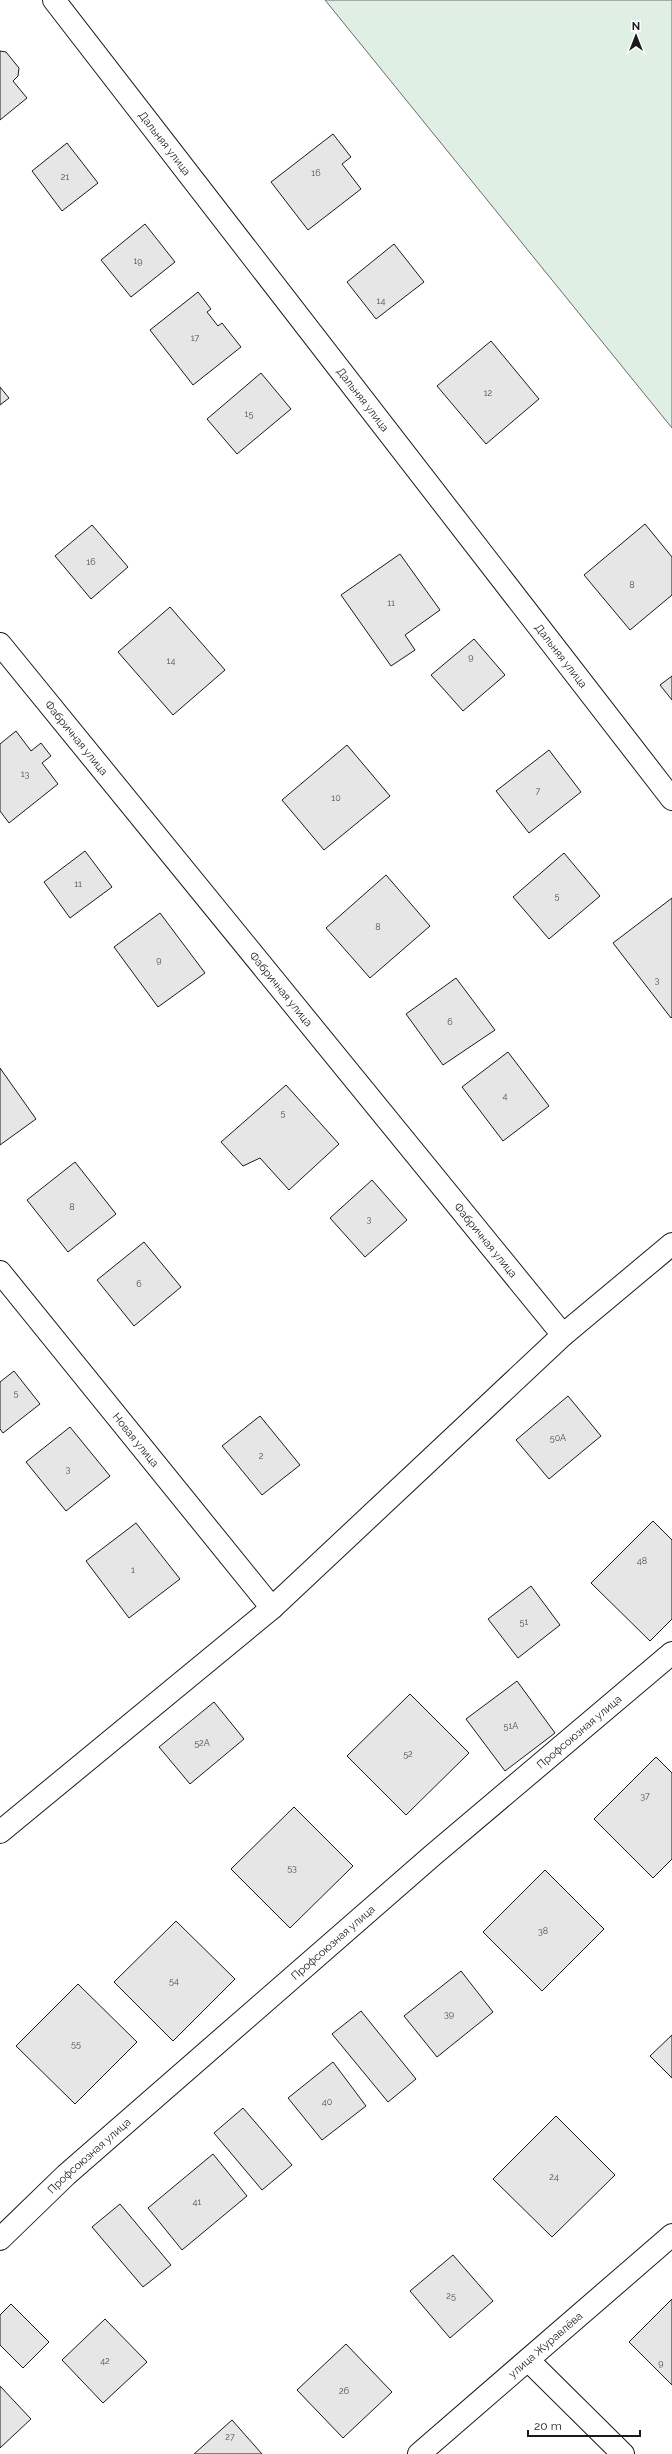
<svg xmlns="http://www.w3.org/2000/svg" width="672" height="2454" font-family="Raleway,sans-serif">
  <style>
    .green { fill: #e0efe3; stroke: #6a6a6a }
    .building { fill: #e6e6e6; stroke: #1a1a1a }
    .lines { fill: none; stroke-linecap: round; stroke-linejoin: round }
    .street-casing { stroke: #1a1a1a; stroke-width: 24 }
    .street { stroke: #fff; stroke-width: 22 }
    .labels { text-anchor: middle; stroke-width: 3; stroke-linejoin: round; paint-order: stroke }
    .number-label { font-size: 9px; fill: #4d4d4d }
    .street-label { font-size: 11px; fill: #1a1a1a; stroke: #fff }
  </style>
  <rect width="100%" height="100%" fill="#fff"/>
  <path class="green" d="M325,0H672V428Z"/>
  <path class="building" d="M0,51L6,52L19,68L18,76L13,81L27,98L0,120Z
    M333,134L351,157L342,164L361,189L308,230L271,182Z
    M67,143L98,183L62,211L32,171Z
    M145,224L175,262L131,297L101,260Z
    M394,244L424,282L376,319L347,282Z
    M198,292L211,309L207,312L218,326L222,323L241,347L193,385L150,330Z
    M491,341L539,399L486,444L437,386Z
    M261,373L291,409L237,454L207,419Z
    M0,387L9,398L0,405Z
    M645,524L672,557V595L630,630L584,575Z
    M92,525L128,567L91,599L55,556Z
    M400,554L440,610L405,635L415,650L391,666L341,595Z
    M170,607L225,670L173,715L118,652Z
    M474,639L505,675L463,711L431,675Z
    M672,676V700L660,685Z
    M16,731L31,751L41,743L51,756L42,763L58,784L9,823L0,811V744Z
    M347,745L390,796L324,850L282,800Z
    M549,750L581,792L529,833L496,791Z
    M85,851L112,887L70,918L44,882Z
    M564,853L600,896L549,939L513,897Z
    M386,875L430,926L370,978L326,928Z
    M672,898V1017L671,1018L613,943Z
    M160,913L205,973L158,1007L114,947Z
    M456,978L495,1030L443,1065L406,1014Z
    M508,1052L549,1106L503,1141L462,1087Z
    M0,1068L36,1119L0,1145Z
    M286,1085L339,1144L289,1190L260,1158L243,1166L221,1142Z
    M75,1162L116,1214L68,1252L27,1200Z
    M372,1180L407,1220L365,1257L330,1218Z
    M144,1242L181,1287L134,1326L97,1280Z
    M14,1371L40,1404L3,1433L0,1429V1382Z
    M568,1396L601,1436L549,1479L516,1440Z
    M260,1416L300,1465L262,1495L222,1446Z
    M70,1427L110,1476L66,1511L26,1462Z
    M653,1521L672,1540V1619L650,1641L591,1583Z
    M136,1523L180,1579L129,1618L86,1561Z
    M531,1586L560,1625L518,1658L488,1619Z
    M517,1681L555,1733L505,1771L466,1719Z
    M410,1694L469,1753L406,1815L347,1756Z
    M214,1702L244,1739L190,1784L159,1747Z
    M656,1757L672,1773V1859L653,1878L594,1819Z
    M294,1807L353,1866L290,1928L231,1869Z
    M545,1870L604,1929L542,1991L483,1932Z
    M176,1921L235,1979L173,2041L114,1982Z
    M461,1971L493,2012L437,2057L404,2016Z
    M78,1984L137,2042L75,2104L16,2046Z
    M361,2011L416,2079L388,2102L332,2034Z
    M672,2035V2078L650,2056Z
    M333,2062L366,2106L322,2140L288,2098Z
    M243,2108L292,2165L262,2190L214,2133Z
    M556,2116L615,2175L552,2237L493,2179Z
    M213,2154L247,2196L182,2250L148,2208Z
    M120,2204L171,2265L143,2287L92,2227Z
    M453,2255L493,2301L450,2338L410,2291Z
    M672,2299V2385L629,2342Z
    M11,2304L49,2342L23,2368L0,2345V2315Z
    M105,2319L147,2362L103,2403L62,2360Z
    M346,2344L392,2392L343,2438L297,2390Z
    M0,2386L31,2419L0,2448Z
    M232,2420L262,2454H194Z"/>
  <g class="lines">
    <defs>
      <g id="street">
        <path id="s1" d="M54,0L672,799"/>
        <path id="s2" d="M0,644L563,1335"/>
        <path id="s3" d="M0,1272L272,1608"/>
        <path d="M0,1832L272,1608L563,1335L672,1244"/>
        <path id="s4" d="M0,2239L66,2175L433,1855L672,1653"/>
        <path d="M528,2360L623,2454"/>
        <path id="s5" d="M419,2454L672,2235"/>
      </g>
    </defs>
    <use href="#street" class="street-casing"/>
    <use href="#street" class="street"/>
  </g>
  <g class="labels">
    <g class="number-label">
      <text x="316" y="176">16</text>
      <text x="65" y="180">21</text>
      <text x="138" y="264">19</text>
      <text x="381" y="304">14</text>
      <text x="195" y="341">17</text>
      <text x="488" y="396">12</text>
      <text x="249" y="417">15</text>
      <text x="91" y="565">16</text>
      <text x="632" y="588">8</text>
      <text x="391" y="606">11</text>
      <text x="471" y="660">9</text>
      <text x="171" y="664">14</text>
      <text x="25" y="777">13</text>
      <text x="538" y="794">7</text>
      <text x="336" y="801">10</text>
      <text x="78" y="887">11</text>
      <text x="557" y="899">5</text>
      <text x="378" y="930">8</text>
      <text x="159" y="963">9</text>
      <text x="657" y="983">3</text>
      <text x="450" y="1025">6</text>
      <text x="505" y="1099">4</text>
      <text x="283" y="1116">5</text>
      <text x="72" y="1210">8</text>
      <text x="369" y="1222">3</text>
      <text x="139" y="1287">6</text>
      <text x="16" y="1396">5</text>
      <text x="558" y="1441">50А</text>
      <text x="261" y="1459">2</text>
      <text x="68" y="1472">3</text>
      <text x="642" y="1564">48</text>
      <text x="133" y="1573">1</text>
      <text x="524" y="1625">51</text>
      <text x="511" y="1729">51А</text>
      <text x="202" y="1746">52А</text>
      <text x="408" y="1757">52</text>
      <text x="645" y="1799">37</text>
      <text x="292" y="1871">53</text>
      <text x="543" y="1934">38</text>
      <text x="174" y="1984">54</text>
      <text x="449" y="2017">39</text>
      <text x="76" y="2047">55</text>
      <text x="327" y="2105">40</text>
      <text x="554" y="2180">24</text>
      <text x="197" y="2205">41</text>
      <text x="451" y="2299">25</text>
      <text x="105" y="2364">42</text>
      <text x="661" y="2366">9</text>
      <text x="344" y="2394">26</text>
      <text x="230" y="2440">27</text>
    </g>
    <g class="street-label">
      <text dy="4" stroke="none"><textPath href="#s1" startOffset="181">Дальняя улица</textPath></text>
      <text dy="4" stroke="none"><textPath href="#s1" startOffset="505">Дальняя улица</textPath></text>
      <text dy="4" stroke="none"><textPath href="#s1" startOffset="829">Дальняя улица</textPath></text>
      <text dy="4" stroke="none"><textPath href="#s2" startOffset="121">Фабричная улица</textPath></text>
      <text dy="4" stroke="none"><textPath href="#s2" startOffset="445">Фабричная улица</textPath></text>
      <text dy="4" stroke="none"><textPath href="#s2" startOffset="769">Фабричная улица</textPath></text>
      <text dy="4" stroke="none"><textPath href="#s3" startOffset="216">Новая улица</textPath></text>
      <text dy="4" stroke="none"><textPath href="#s4" startOffset="770">Профсоюзная улица</textPath></text>
      <text dy="4" stroke="none"><textPath href="#s4" startOffset="446">Профсоюзная улица</textPath></text>
      <text dy="4" stroke="none"><textPath href="#s4" startOffset="122">Профсоюзная улица</textPath></text>
      <text dy="4" stroke="none"><textPath href="#s5" startOffset="167">улица Журавлёва</textPath></text>
    </g>
  </g>
  <g transform="translate(636 36)" stroke="#ffffff" stroke-width="3" paint-order="stroke">
  <path d="M0-3L7 15L0 10L-7 15Z" fill="#1a1a1a"/>
  <text y="-6" font-size="11" font-weight="bold" text-anchor="middle" fill="#1a1a1a">N</text>
  </g>
  <path d="M528 2430v6h112v-6" fill="none" stroke="#1a1a1a" stroke-width="2"/>
  <text x="534" y="2430" font-size="12" fill="#1a1a1a" stroke="#ffffff" stroke-width="3" paint-order="stroke">20 m</text>
</svg>
